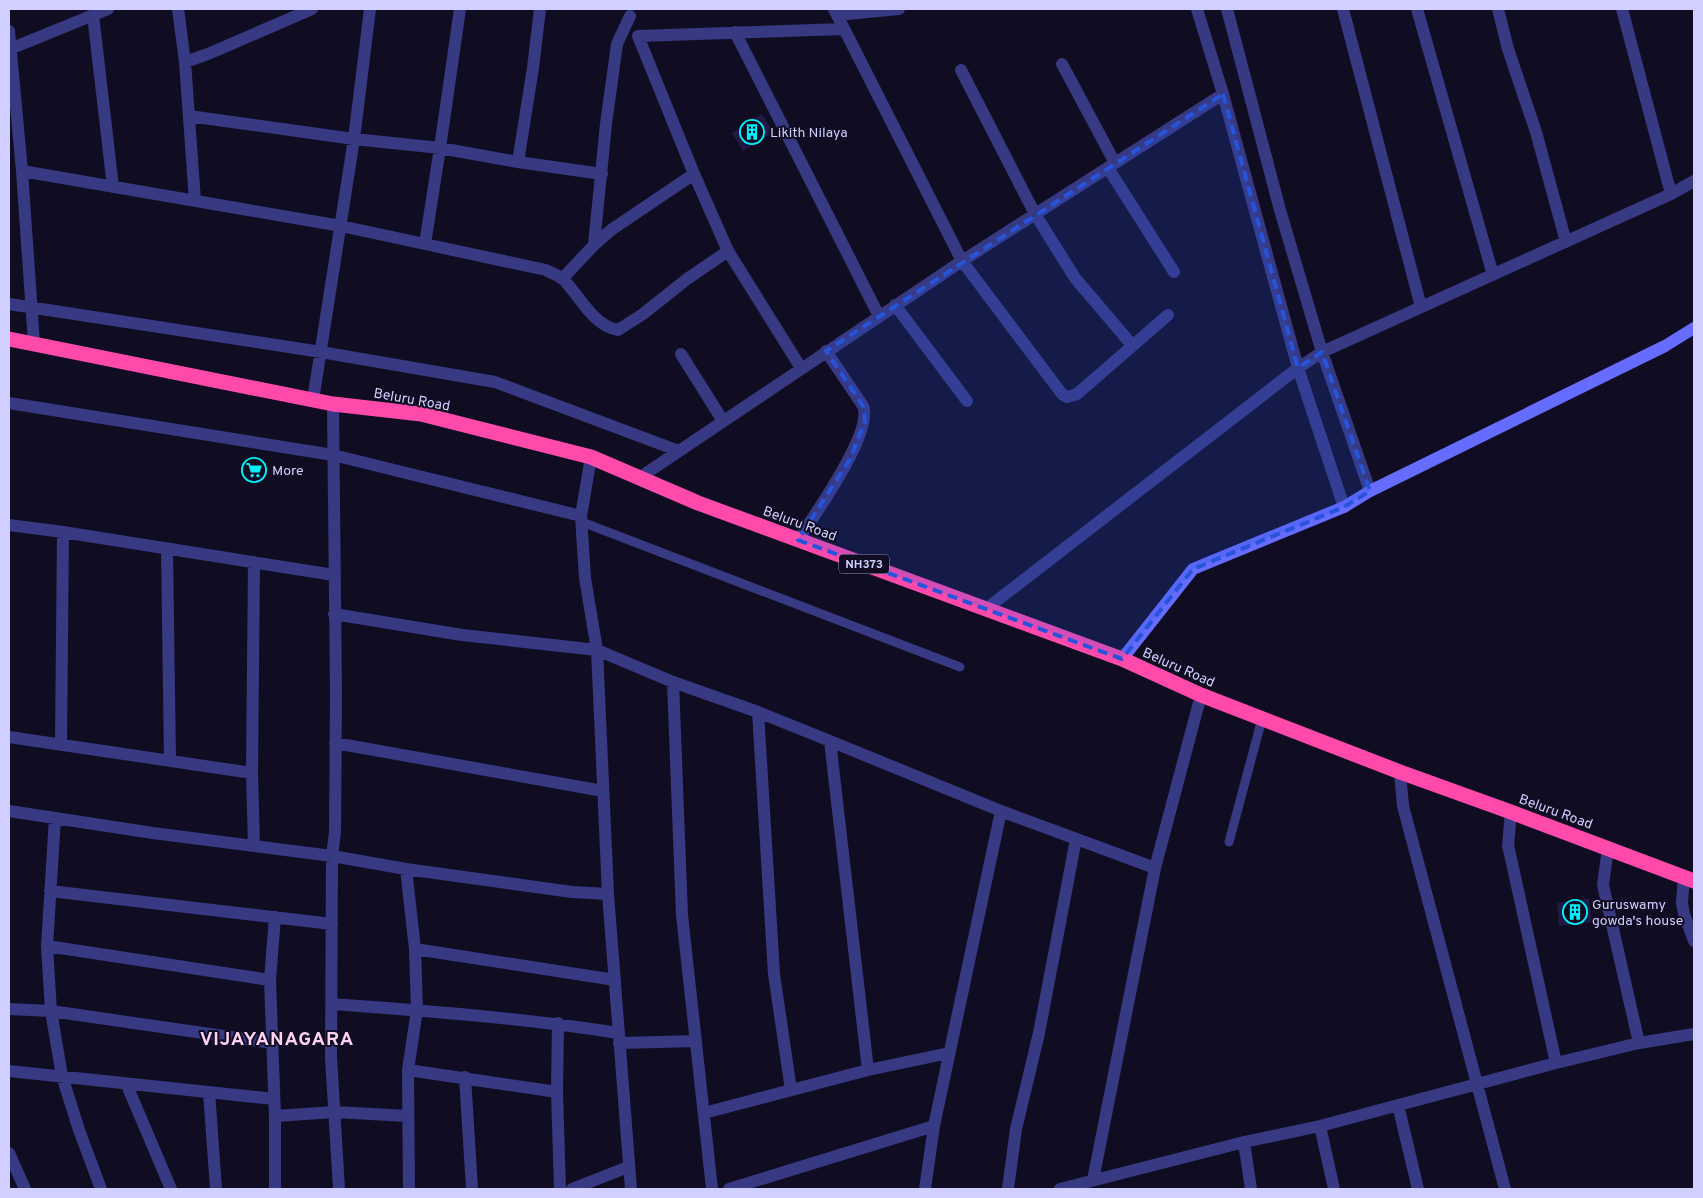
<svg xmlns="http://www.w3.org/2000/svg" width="1703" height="1198" font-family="Overpass,sans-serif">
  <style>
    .building { fill: #1f1944 }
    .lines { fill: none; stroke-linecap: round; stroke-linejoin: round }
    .lane { stroke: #373983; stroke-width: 9 }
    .street { stroke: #373983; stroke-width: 12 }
    .secondary { stroke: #666cff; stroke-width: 12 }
    .highway { stroke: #ff4aac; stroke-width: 15 }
    .marked { fill: #2654da; fill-opacity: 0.2; stroke: #2654da; stroke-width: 4; stroke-dasharray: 10 6; stroke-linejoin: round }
    .labels { text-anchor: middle; stroke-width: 4; stroke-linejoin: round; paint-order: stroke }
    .shield { fill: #100d23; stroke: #9795bd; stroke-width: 1 }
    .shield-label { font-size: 12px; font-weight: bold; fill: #d1cfff }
    .poi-label { font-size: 14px; fill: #d1cfff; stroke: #100d23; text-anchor: start }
    .street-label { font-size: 14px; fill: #d1cfff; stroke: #100d23 }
    .district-label { font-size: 19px; font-weight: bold; letter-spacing: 1px; fill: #ffd1f1; stroke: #100d23 }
  </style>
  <rect width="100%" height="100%" fill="#100d23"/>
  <path class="building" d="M762,114L773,132L743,151L732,133Z
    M1589,898L1592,922L1559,926L1557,903Z"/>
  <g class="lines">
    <path class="lane" d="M582,522L960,667
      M1229,842L1262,719"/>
    <path class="street" d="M178,9L185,62L195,201
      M834,9L962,261L1062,394L1067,397L1077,394L1168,315
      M1197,9L1223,94L1298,368L1344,507
      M1227,9L1280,210L1322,352L1370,491
      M1343,9L1421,307
      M1417,9L1493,275
      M1498,9L1508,49L1536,132L1566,242
      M1622,9L1671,194
      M93,15L113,187
      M837,15L899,9
      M9,31L22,171L34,343
      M735,32L879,316
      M10,49L108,9
      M185,62L208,54L312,9
      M1062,64L1115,163
      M961,70L1035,214L1075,278L1132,345
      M189,116L354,139L440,148L518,162L602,174
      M518,162L533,68L540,9
      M1108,168L1174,272
      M22,171L341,226L425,244L440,148L460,9
      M425,244L546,270C551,273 558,275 563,279C579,295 593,326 618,330L643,314L687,279L728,251
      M594,245L606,124L617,44L630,16
      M562,279L594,245L611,230L694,174
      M9,304L321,352L495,382L679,451
      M895,305L967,401
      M681,354L723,421
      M801,368L728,251L694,174L638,36L844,29
      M313,400L354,139L370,9
      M9,403L333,455L581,516
      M333,404L336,694L335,832L332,856L331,1057L339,1189
      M591,457L581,516L585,578L597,650L608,894L631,1189
      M639,478L962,261L1223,94
      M9,525L63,532L334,575
      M798,540C814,516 874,432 863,406L826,351
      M167,549L170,761
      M254,562L252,773L254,846
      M986,609L1298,368L1322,352L1671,194L1694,181
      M334,614L462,635L597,650L673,682L758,712L830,741L1001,811L1155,868L1201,695
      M673,682L682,915L712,1189
      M758,712L774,974L791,1090
      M9,737L252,773
      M830,741L868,1070
      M335,743L603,791
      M61,744L63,532
      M1400,772L1403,806L1505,1189
      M9,811L153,833L332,856L406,869L572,892L608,894
      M1511,812L1508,846L1510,854L1556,1063
      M55,818L47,946L51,1011L62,1076L79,1130L101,1189
      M1608,848L1603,885L1639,1043
      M406,869L415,949L417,1010L408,1070L409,1189
      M1684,877L1682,903L1684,914L1694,941
      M50,891L332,924
      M275,917L270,980L275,1116V1189
      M47,946L270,980
      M415,949L615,980
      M332,1004C428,1011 523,1018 618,1033
      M9,1009L51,1011L272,1043
      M558,1023L557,1092L560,1189
      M619,1043L696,1041
      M408,1070L557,1092
      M9,1071L274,1099
      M465,1077L472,1189
      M126,1083L171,1189
      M209,1092L216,1189
      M1398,1105L1418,1189
      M704,1113L868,1070L949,1053
      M275,1116L335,1112L407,1116
      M1320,1126L1334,1189
      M1244,1142L1251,1189
      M9,1153L25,1189
      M1093,1180L1155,868
      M572,1189L628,1167
      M729,1189L934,1126L1001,811
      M925,1189L934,1126
      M1008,1189L1016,1129L1039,1033L1076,839
      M1060,1189L1244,1142L1320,1126L1556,1063L1639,1043L1694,1034"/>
    <path class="secondary" d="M1122,659L1193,569L1344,507L1370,491L1665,346L1694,328"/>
    <path class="highway" d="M9,339L333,404L421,414L591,457L698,503L1122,659L1201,695L1400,772L1511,812L1694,881"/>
  </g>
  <path class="marked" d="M1223,94L1298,368L1322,352L1370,491L1344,507L1193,569L1122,659L798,540L850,459L865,421L863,406L826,351Z"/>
  <defs>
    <symbol id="building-ring" viewBox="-11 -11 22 22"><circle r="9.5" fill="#100d23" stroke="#00f1fa" stroke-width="1.5"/><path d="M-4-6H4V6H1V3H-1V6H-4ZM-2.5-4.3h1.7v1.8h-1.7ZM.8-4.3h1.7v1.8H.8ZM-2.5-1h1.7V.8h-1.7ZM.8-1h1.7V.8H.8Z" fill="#00f1fa"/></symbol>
    <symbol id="supermarket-ring" viewBox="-11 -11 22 22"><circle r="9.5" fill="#100d23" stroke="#00f1fa" stroke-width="1.5"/><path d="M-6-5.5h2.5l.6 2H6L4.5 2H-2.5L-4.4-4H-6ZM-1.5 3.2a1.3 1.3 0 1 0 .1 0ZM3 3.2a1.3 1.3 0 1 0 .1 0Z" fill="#00f1fa"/></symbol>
  </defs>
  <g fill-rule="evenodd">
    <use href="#building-ring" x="738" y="118" width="28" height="28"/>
    <use href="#supermarket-ring" x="240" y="456" width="28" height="28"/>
    <use href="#building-ring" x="1561" y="898" width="28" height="28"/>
  </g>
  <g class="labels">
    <rect class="shield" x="839" y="554.5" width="50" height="19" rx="4"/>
    <g class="shield-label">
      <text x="864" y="568">NH373</text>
    </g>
    <g class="poi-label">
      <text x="770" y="137">Likith Nilaya</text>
      <text x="272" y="475">More</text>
      <text x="1592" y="909">Guruswamy<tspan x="1592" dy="16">gowda's house</tspan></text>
    </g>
    <g class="street-label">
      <text transform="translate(412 399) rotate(10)" y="5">Beluru Road</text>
      <text transform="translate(800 523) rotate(20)" y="5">Beluru Road</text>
      <text transform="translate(1179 667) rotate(24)" y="5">Beluru Road</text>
      <text transform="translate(1556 811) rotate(20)" y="5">Beluru Road</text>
    </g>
    <g class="district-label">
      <text x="277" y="1045">VIJAYANAGARA</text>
    </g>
  </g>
  <rect width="1703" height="1198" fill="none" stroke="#d1cfff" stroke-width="20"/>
</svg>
